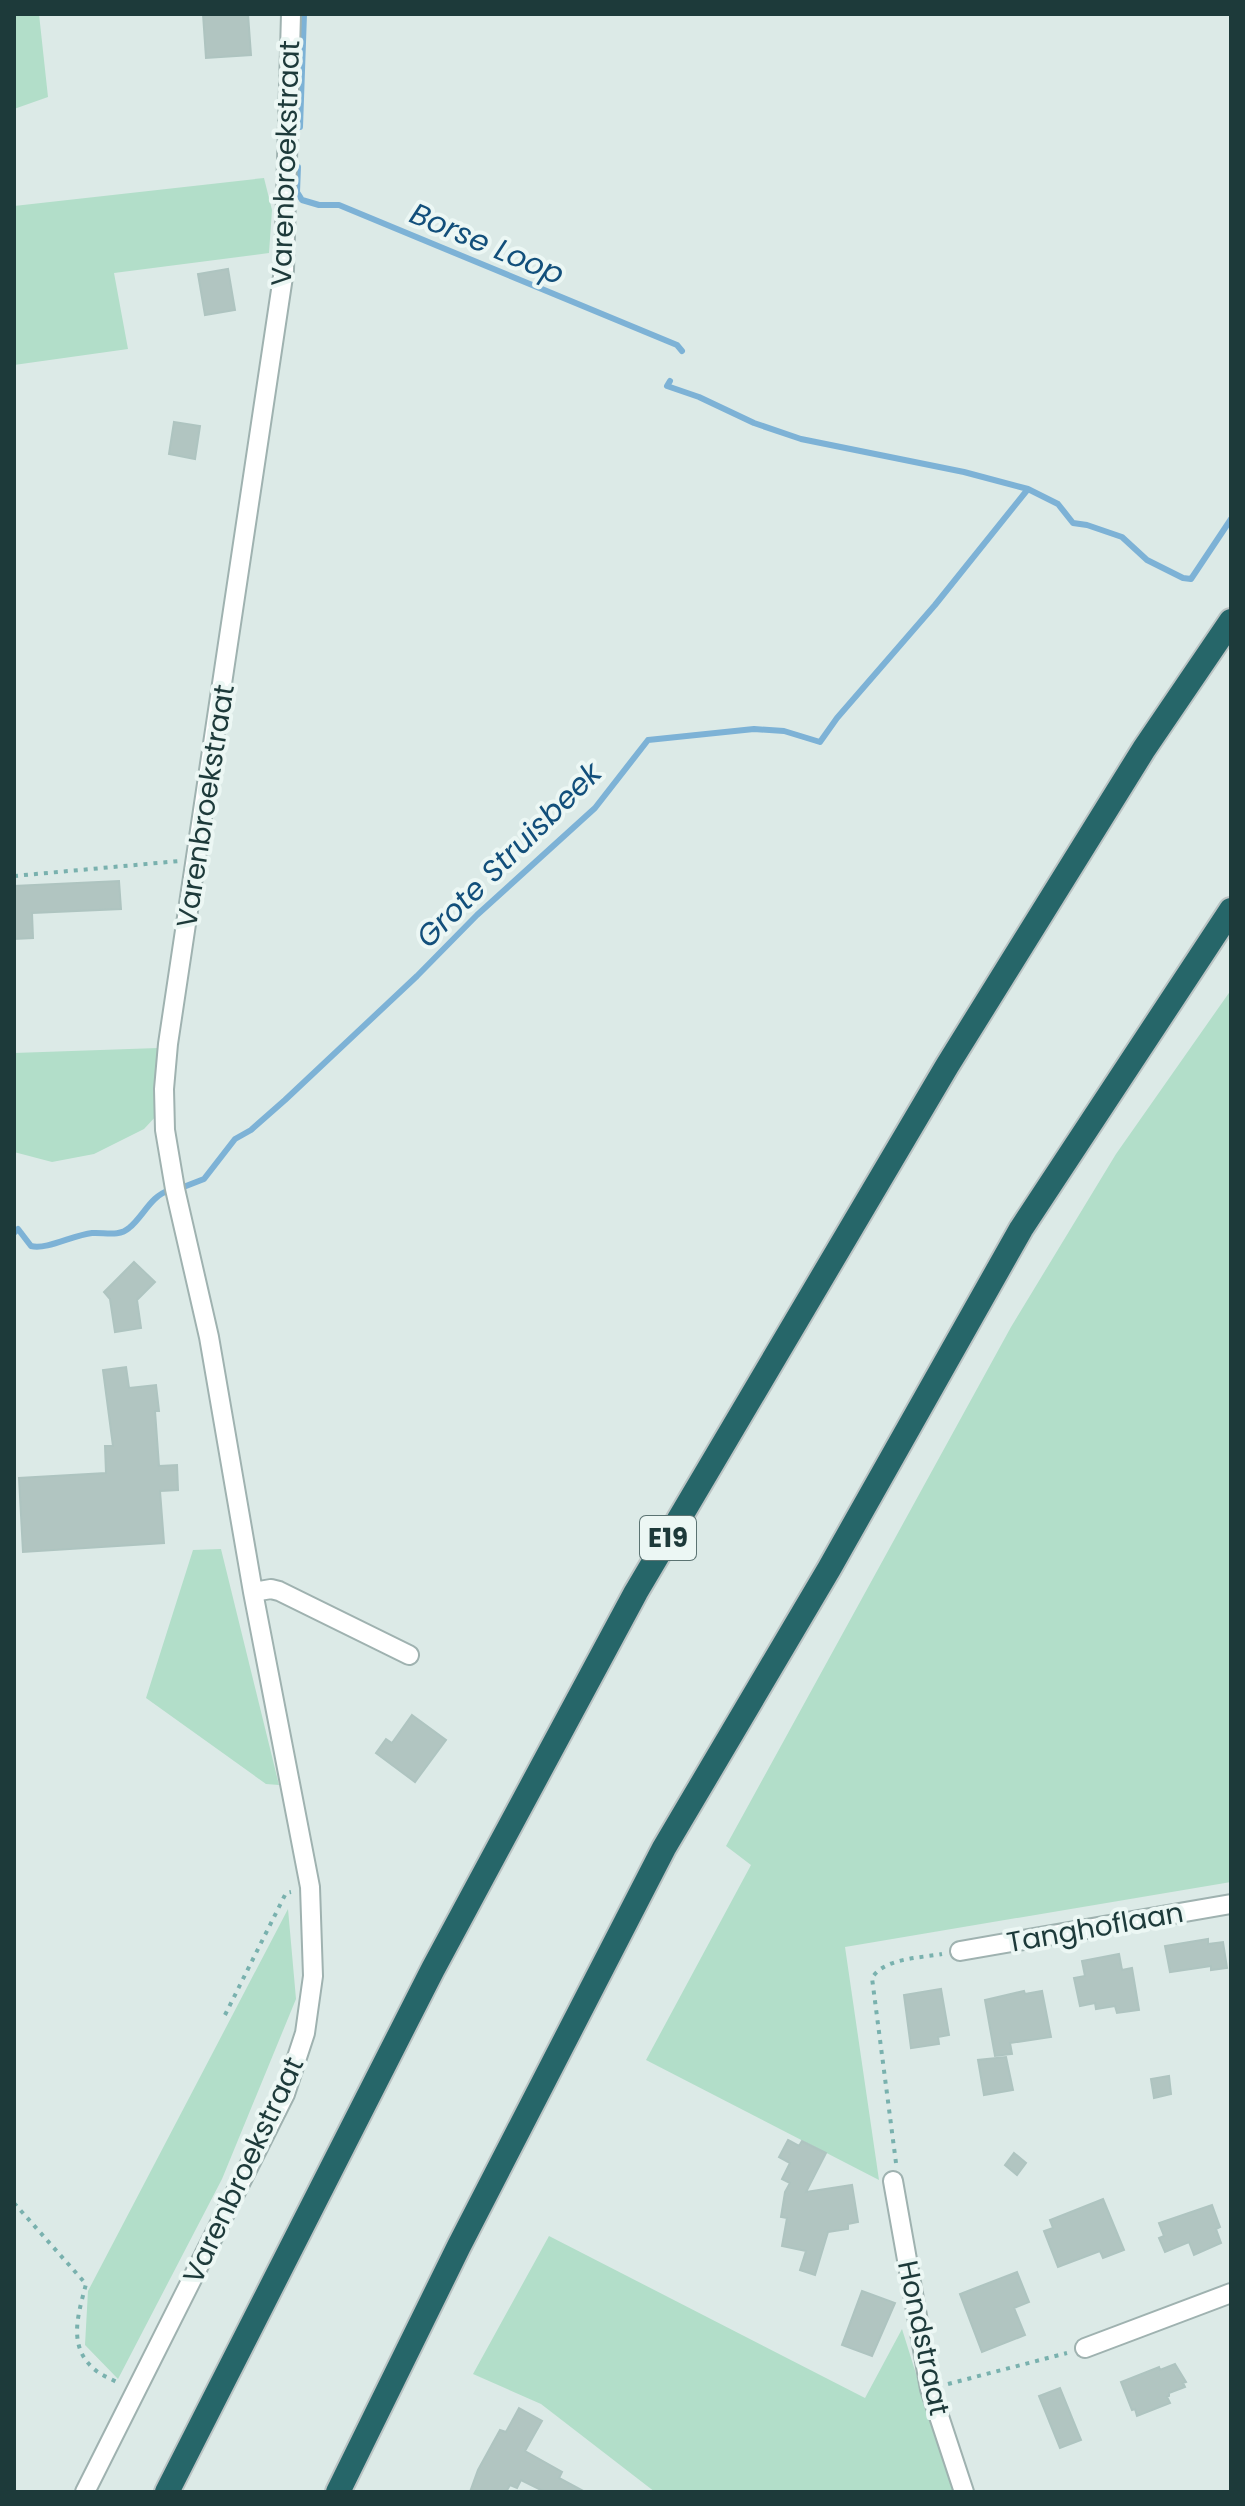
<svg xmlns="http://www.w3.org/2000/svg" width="1245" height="2506" font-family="Poppins,sans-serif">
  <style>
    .green { fill: #b2dec9 }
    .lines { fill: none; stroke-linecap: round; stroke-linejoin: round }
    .stream { stroke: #7db2d6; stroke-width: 6 }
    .building { fill: #b1c5c1; stroke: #aec4c0; stroke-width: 2 }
    .minor-casing { stroke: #9fb2b0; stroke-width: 22 }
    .motorway-casing { stroke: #bbc4c4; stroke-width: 28 }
    .path { stroke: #79b1ae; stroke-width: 4; stroke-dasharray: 4 6; stroke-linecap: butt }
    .minor { stroke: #fff; stroke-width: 18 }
    .motorway { stroke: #266669; stroke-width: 24 }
    .labels { text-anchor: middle; stroke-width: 8; stroke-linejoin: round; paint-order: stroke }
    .shield { fill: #ecf7f4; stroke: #5b7372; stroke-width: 2 }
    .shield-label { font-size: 26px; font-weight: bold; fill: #1d3a3a }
    .street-label { font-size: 28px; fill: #1d3a3a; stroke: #ecf7f4 }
    .water-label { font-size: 30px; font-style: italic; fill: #124f7b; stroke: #ecf7f4 }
  </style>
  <rect width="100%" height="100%" fill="#dceae7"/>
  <path class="green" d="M14,14H39L48,97L14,109Z
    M264,178L272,210L269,253L114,273L128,349L14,365V206Z
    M1231,990V1882L845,1947L879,2180L646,2060L751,1865L726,1846L1011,1327L1116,1154Z
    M158,1048V1114L144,1129L94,1154L52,1162L14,1152V1053Z
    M221,1549L279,1785L266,1784L146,1698L193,1550Z
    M288,1909L296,1999L222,2179L118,2379L85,2345L88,2291Z
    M549,2236L865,2398L902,2329L953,2492H655L541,2404L473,2374Z"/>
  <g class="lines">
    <path class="stream" d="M300,127L304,14
      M298,167L297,192L302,200L319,205H339L677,345L682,351
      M670,381L667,386L699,397L754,423L801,439L964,472L1028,489
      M186,1186L204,1179L235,1139L251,1130L285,1100L417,976L477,915L595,808L648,740L754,729L784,731L820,742L837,718L935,605L1028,489L1058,504L1073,523L1087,525L1122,537L1147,560L1183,578L1191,579L1231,519
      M14,1233L18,1229L31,1246C47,1250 73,1235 92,1233C104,1232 119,1237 129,1228C144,1216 150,1196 170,1190"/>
  </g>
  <path class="building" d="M203,14H248L251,55L206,58Z
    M228,269L235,310L205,315L198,274Z
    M174,422L200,426L195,459L169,454Z
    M119,881L121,909L32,913L33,938L14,939V886Z
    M134,1262L155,1282L137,1300L141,1328L115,1332L110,1299L104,1292Z
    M126,1367L129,1388L156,1385L159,1411H155L159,1466L177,1465L178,1490L160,1491L164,1543L23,1552L19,1478L106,1473L105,1446H113L103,1370Z
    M412,1715L446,1740L415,1782L376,1753L386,1739L392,1743Z
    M1208,1939V1944L1223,1942L1227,1968L1211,1970V1966L1170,1972L1165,1946Z
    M1119,1954L1122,1970L1132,1968L1139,2010L1117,2013L1115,2006L1096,2009L1095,2003L1080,2006L1074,1978L1085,1976L1082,1961Z
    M941,1989L949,2035L938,2037L939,2044L911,2048L904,1995Z
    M1024,1991L1025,1994L1042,1991L1051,2037L1010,2043L1012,2054L995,2056L985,2000Z
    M1006,2057L1013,2090L984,2095L978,2060Z
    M1169,2076L1171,2094L1154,2098L1151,2079Z
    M788,2140L799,2146L802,2141L826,2153L806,2192L852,2185L858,2222L848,2224V2229L828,2232L815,2275L800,2270L806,2251L782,2246L787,2218L781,2217L785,2192L790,2183L782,2179L790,2163L779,2157Z
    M1014,2153L1026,2163L1017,2175L1005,2165Z
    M1103,2199L1124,2250L1103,2258L1100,2251L1058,2267L1044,2231L1053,2228L1050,2220Z
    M1212,2205L1220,2227L1216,2229L1221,2243L1194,2255L1189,2242L1165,2252L1159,2238L1164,2236L1159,2223Z
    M1017,2272L1029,2302L1014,2308L1025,2335L982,2352L960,2294Z
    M862,2291L895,2303L872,2356L842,2345Z
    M1175,2364L1186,2382L1183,2383L1185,2387L1169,2393V2396L1167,2397L1170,2403L1137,2416L1135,2409L1132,2410L1121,2382L1159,2367L1160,2370Z
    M1060,2388L1081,2440L1060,2448L1039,2396Z
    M519,2408L542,2421L525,2451L562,2472L559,2478L585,2492H545L521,2480L517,2488L510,2485L506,2492H470L478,2470L500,2430L506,2432Z"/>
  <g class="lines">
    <defs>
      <path id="minor" d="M253,1592L271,1589L279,1591L409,1655
        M960,1951L1231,1904
        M893,2181L930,2389L964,2492
        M1085,2348L1231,2293
        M85,2492L285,2094L305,2033L313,1976L310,1887L253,1592L209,1337L175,1189L165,1130L164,1089L168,1044L284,270L291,14"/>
      <path id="motorway" d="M167,2492L433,1969L636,1592L947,1066L1144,749L1231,621
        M338,2492L459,2246L664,1848L829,1569L1021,1229L1231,910"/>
    </defs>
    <use href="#minor" class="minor-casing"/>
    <use href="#motorway" class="motorway-casing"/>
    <path class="path" d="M14,876L179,861
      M225,2015L286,1893L291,1892
      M896,2163L872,1978C884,1958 920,1958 942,1954
      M14,2203L86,2284C79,2312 67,2345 93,2368C100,2375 112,2379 120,2384
      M948,2384L1067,2353"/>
    <use href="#minor" class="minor"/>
    <use href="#motorway" class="motorway"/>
  </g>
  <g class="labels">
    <rect class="shield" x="640" y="1516" width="56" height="44" rx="6"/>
    <g class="shield-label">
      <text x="668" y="1547">E19</text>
    </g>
    <g class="street-label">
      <text transform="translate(285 163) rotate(-88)" y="10">Varenbroekstraat</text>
      <text transform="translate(205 806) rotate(-81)" y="10">Varenbroekstraat</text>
      <text transform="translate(1095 1927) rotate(-10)" y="10">Tanghoflaan</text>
      <text transform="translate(243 2170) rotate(-65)" y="10">Varenbroekstraat</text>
      <text transform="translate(924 2338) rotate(78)" y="10">Hondstraat</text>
    </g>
    <g class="water-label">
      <text transform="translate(487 244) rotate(23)" y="10">Borse Loop</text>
      <text transform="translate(509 855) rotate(-45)" y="10">Grote Struisbeek</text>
    </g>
  </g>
  <rect width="1245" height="2506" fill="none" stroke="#1d3a3a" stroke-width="32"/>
</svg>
